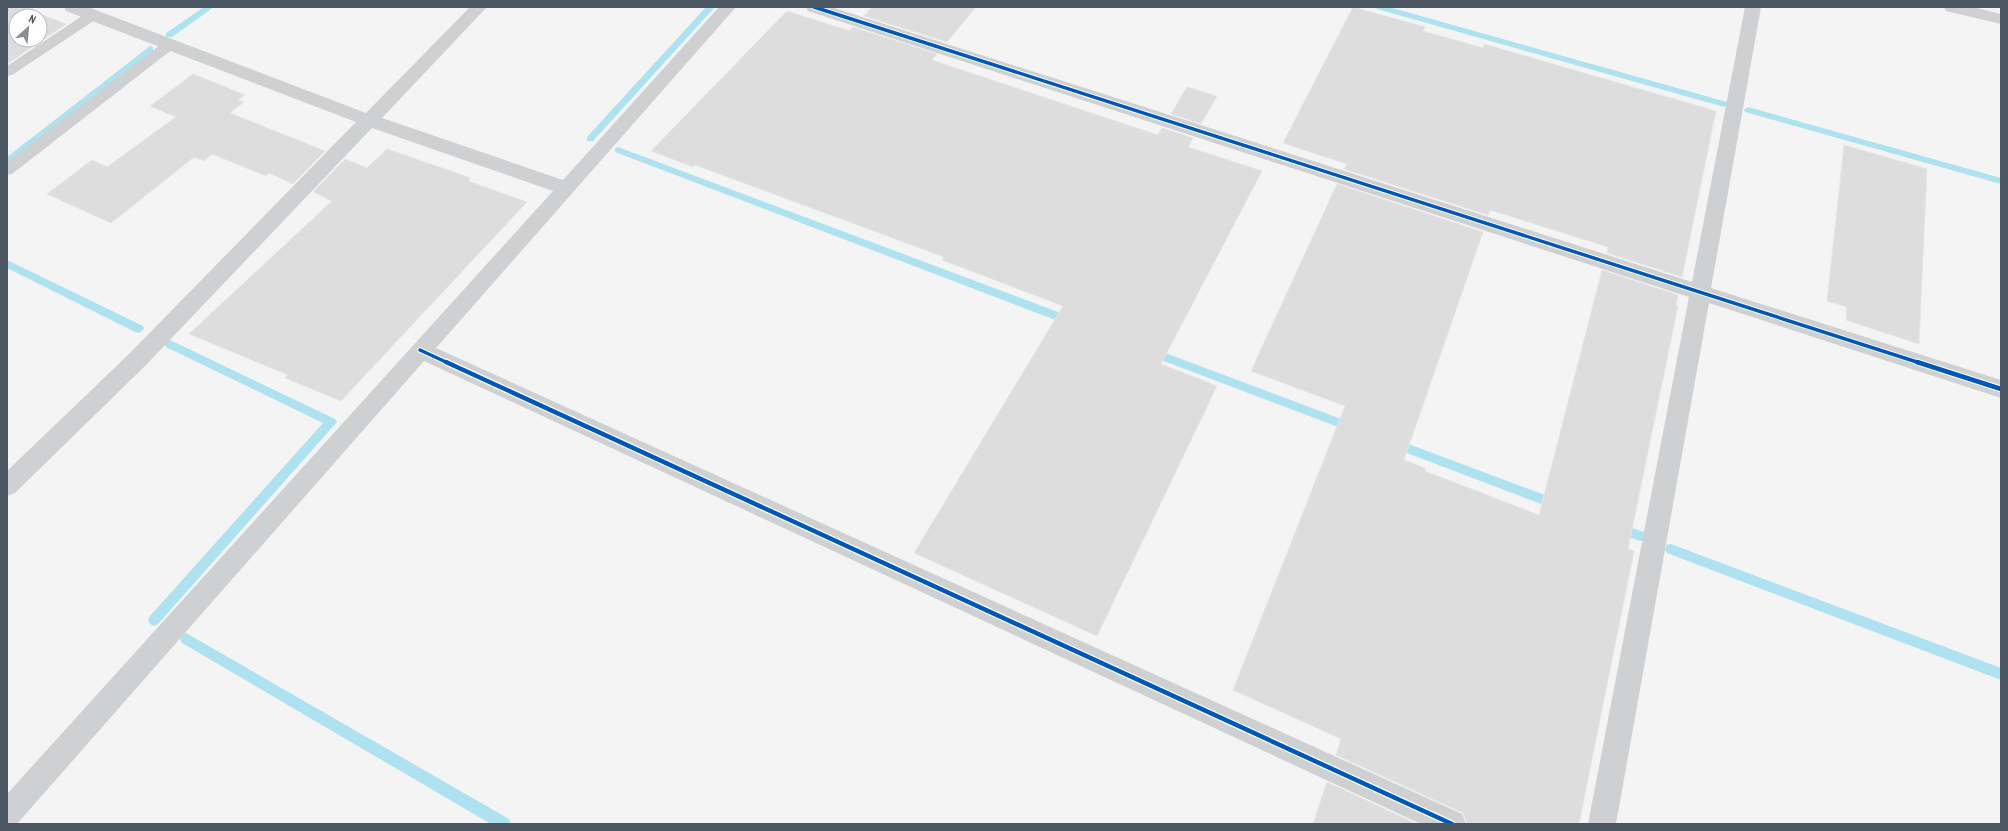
<svg xmlns="http://www.w3.org/2000/svg" width="2008" height="831" font-family="'PT Sans Narrow',sans-serif">
  <style>
    .lines { fill: none; stroke-linecap: round; stroke-linejoin: round }
    .stream { fill: #aee2f0; fill-rule: evenodd }
    .building { fill: #ddddde; stroke: #e5e6e7; fill-rule: evenodd }
    .lane { fill: #ced0d2; fill-rule: evenodd }
    .street { fill: #ced0d2; fill-rule: evenodd }
    .cycleway-far1-casing { stroke: #fff; stroke-width: 5.5 }
    .cycleway-casing { stroke: #fff; stroke-width: 7 }
    .cycleway-far1 { stroke: #0057b8; stroke-width: 3.5 }
    .cycleway { stroke: #0057b8; stroke-width: 4.5 }
  </style>
  <rect width="100%" height="100%" fill="#f4f4f4"/>
  <g class="lines">
    <path class="stream" d="M204,7H214L172,37H166V33Z
      M706,7H715L593,141H587V137Z
      M1376,7H1389L1727,102L1728,104L1724,107L1377,9Z
      M150,46L153,47V51L7,165V157Z
      M1748,107L2001,178V184L1745,112L1744,110Z
      M618,147L1074,318L1075,321L1074,324H1066L615,152V148Z
      M7,260L143,326L144,329L139,333L135,332L7,268Z
      M170,340L335,419L337,422L158,624L154,626L150,624L148,620L150,616L323,423L166,347L165,344L166,341Z
      M1152,348L1357,425L1359,428L1357,431H1349L1148,355L1147,352Z
      M1395,439L1561,501L1563,505L1561,509L1557,510L1391,447L1389,444L1391,441Z
      M1618,523L1644,532L1646,536L1644,540L1640,541L1614,532L1612,528L1614,524Z
      M1671,544L2001,668V680L1667,553L1665,549L1667,545Z
      M186,633L509,819L511,824H491L182,643L180,639L182,635Z"/>
  </g>
  <path class="building" d="M7,7H22L66,24L7,64ZM16,16H40V40H16Z
    M872,7H976L947,42L864,16Z
    M1353,7L1425,27L1423,31L1483,48L1484,44L1716,111L1682,277L1607,253L1608,247L1490,210L1488,215L1344,169L1347,164L1283,143Z
    M787,11L850,31L853,27L937,54L932,60L1158,135L1162,128L1193,138L1188,147L1262,171L1161,364L1217,386L1097,636L914,553L1063,306L942,260L944,257L695,165L693,167L651,151Z
    M193,74L245,95L238,100L244,102L230,113L325,151L293,184L269,173L266,176L212,154L204,161L194,157L111,223L47,194L92,160L107,167L176,117L150,106Z
    M1187,87L1217,96L1201,124L1171,114Z
    M1844,145L1927,169L1919,344L1846,320L1847,307L1827,301Z
    M387,149L471,178L468,181L527,202L341,401L285,378L288,375L189,334L332,201L313,192L345,159L367,168Z
    M1337,184L1483,232L1404,460L1425,468V471L1539,515L1602,270L1678,295L1676,306H1678L1628,549L1634,551L1579,824H1467L1463,813L1336,755L1341,739L1233,690L1345,406L1251,371Z
    M1327,782L1417,824H1313Z"/>
  <g class="lines">
    <path class="lane" d="M93,11L98,12L99,15L98,18L12,75L7,76V66L88,12Z
      M169,41L174,42L176,45L174,48L12,174L7,175V162L164,42Z"/>
    <path class="street" d="M64,7H88L366,113L470,7H487L382,118L563,180L719,7H736L436,348L1462,814L1466,824H1421L424,361L17,824H7V794L553,191L372,128L146,365L15,493L7,496V471L130,353L356,122L66,11Z
      M806,7H831L1692,282L1745,7H1761L1711,288L2001,380V398L1709,303L1616,824H1588L1689,297L808,11Z
      M1944,7H1973L2001,14V24L1946,11Z"/>
    <defs>
      <path id="cycleway-far1" d="M814,7L1920,363
        M420,350L448,363"/>
      <path id="cycleway" d="M446,362L1452,824
        M1917,362L2001,389"/>
    </defs>
    <use href="#cycleway-far1" class="cycleway-far1-casing"/>
    <use href="#cycleway" class="cycleway-casing"/>
    <use href="#cycleway-far1" class="cycleway-far1"/>
    <use href="#cycleway" class="cycleway"/>
  </g>
  <rect width="2008" height="831" fill="none" stroke="#4a5661" stroke-width="16"/>
  <g transform="translate(28 28) rotate(27)"><circle r="19" fill="#ffffff" stroke="#b7bbc0"/>
  <path d="M0-3L7 15L0 10L-7 15Z" fill="#868d94"/>
  <text y="-6" font-size="11" font-weight="bold" text-anchor="middle" fill="#4a5661">N</text>
  </g>
</svg>
